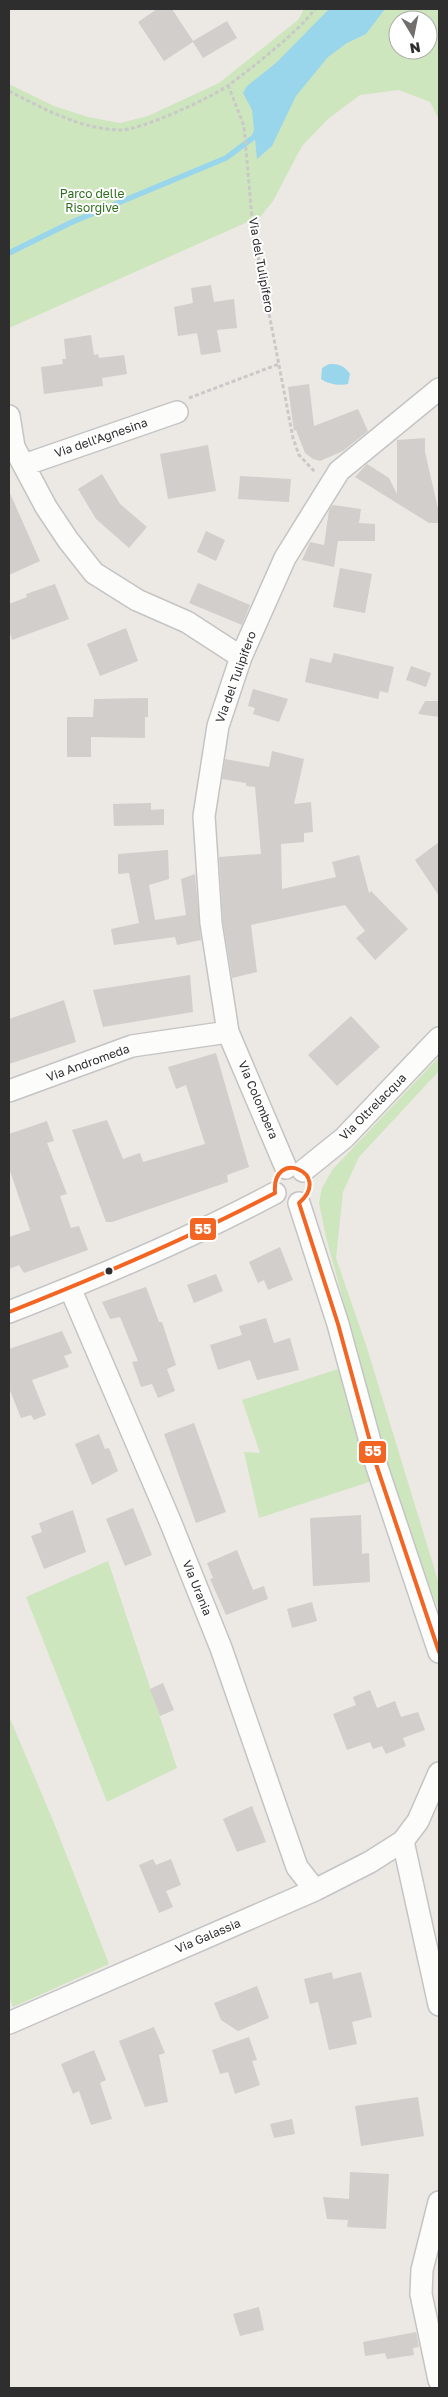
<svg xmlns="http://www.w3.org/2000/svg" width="448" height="2397" font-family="'Golos Text',sans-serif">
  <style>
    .green { fill: #cee6be; fill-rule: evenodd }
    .water { fill: #99d6ec }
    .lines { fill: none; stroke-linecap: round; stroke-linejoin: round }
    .stream { stroke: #99d6ec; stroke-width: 5.5 }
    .building { fill: #d1cecb }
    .minor-casing { stroke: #c5c4c5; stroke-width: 24 }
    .path { stroke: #c9c9c8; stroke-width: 3; stroke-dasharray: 4 2.5; stroke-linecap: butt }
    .minor { stroke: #fcfcfb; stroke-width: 21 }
    .bus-1-casing { stroke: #fff; stroke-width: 8 }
    .bus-1 { stroke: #f26522; stroke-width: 4 }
    .bus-dot { fill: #2e2e2e; stroke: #fff; stroke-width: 2 }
    .labels { text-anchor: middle; stroke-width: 4; stroke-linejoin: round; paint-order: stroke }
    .park-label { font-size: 12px; fill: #2c6e1b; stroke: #fff }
    .street-label { font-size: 12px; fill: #2e2e2e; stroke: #fff }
    .line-badge { stroke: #fff; stroke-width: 2 }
    .badge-label { font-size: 14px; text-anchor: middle; font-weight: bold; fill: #fff }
  </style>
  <rect width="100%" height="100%" fill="#ece8e4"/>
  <path class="green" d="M304,9H439V120L430,102L399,90L360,95L328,119L302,146L273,201L261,216L9,328V84L54,106L88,117L120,123L148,116L219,83L298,20ZM398,20H428V50H398Z
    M439,1057V1071L359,1157L343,1192L336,1258L367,1348L439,1584V1611L400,1511L326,1237L319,1203L322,1188L333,1169Z
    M338,1369L372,1481L259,1518L244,1452L260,1453L242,1400Z
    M108,1561L177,1768L107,1802L26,1597Z
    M9,1716L54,1823L109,1964L13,2007L9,1996Z"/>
  <path class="water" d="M329,9H385L366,34L347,43L328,57L296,96L272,146L257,159L252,110L243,93L247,86L277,62Z
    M329,364C339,364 344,365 350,374L348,384C341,386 327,384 321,379L322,368Z"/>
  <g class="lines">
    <path class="stream" d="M9,253L70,223L226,158L254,137L257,130"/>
  </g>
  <path class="building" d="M157,9H172L193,41L227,21L237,38L203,58L193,42L164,61L138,22Z
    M211,285L214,302L234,299L237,328L217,330L221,352L201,355L197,333L178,336L174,307L193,303L191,288Z
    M91,335L94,355L98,354L99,358L124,355L127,374L102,378L103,386L44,394L41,367L63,364L62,359H66L64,339Z
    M309,384L314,426L358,409L368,431L343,451L320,461L313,459L305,453L296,430L294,431L288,387Z
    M425,438V452L439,513V523H429L355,477L367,464L389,478L397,494V440Z
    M208,445L216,491L168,499L160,454Z
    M102,474L120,504L147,527L129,548L96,519L78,489Z
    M240,476L291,479L289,502L238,499Z
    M9,491L40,561L9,575Z
    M333,505L361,509L359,523L375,524V541H338L334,567L302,560L310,542L324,545L329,510Z
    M206,531L225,540L216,561L197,552Z
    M340,568L372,574L365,613L333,607Z
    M198,583L250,605L242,625L189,603Z
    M55,584L69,619L12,640L9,630V604L27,597L26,594Z
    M126,628L138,661L100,676L87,644Z
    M334,653L394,667L388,693L380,691L378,699L305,682L310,658L331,663Z
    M411,666L431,673L426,687L406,680Z
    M253,689L288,699L279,722L253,714L255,708L248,706Z
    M148,698V717H145V738L91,737V757H67V717H93L94,699Z
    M425,701H439V717L418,714Z
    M272,751L304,759L294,804L311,802L313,832L304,833V842L281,844L282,889L336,877L332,862L359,855L369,893L371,891L408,929L375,960L356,938L365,931L345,905L251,925L257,972L232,978L223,922L219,857L261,854L255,787L246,786V783L222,779L225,759L269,767Z
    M151,803V810L164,809V825L114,826L113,804Z
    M439,842V896L415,860Z
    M168,850L169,879L149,885L155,920L186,915L181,879L195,874L201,940L177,945L175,937L114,945L111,929L139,923L129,873L118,874V854Z
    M190,975L193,1012L103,1027L93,990Z
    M64,1000L76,1042L9,1064V1019Z
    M351,1016L380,1047L337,1086L308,1055Z
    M216,1053L249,1167L227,1175L228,1182L112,1222H106L72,1130L107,1120L123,1159L140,1153L143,1162L205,1144L186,1085L176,1089L168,1067Z
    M47,1121L54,1141L47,1143L67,1194L60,1196L71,1228L79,1226L88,1250L24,1273L19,1265L9,1269V1237L30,1230L9,1168V1134Z
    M280,1247L293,1280L268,1290L264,1280L258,1283L249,1262Z
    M216,1274L223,1291L194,1303L187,1285Z
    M146,1287L159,1322H162L176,1365L167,1369L175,1391L158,1398L152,1384L141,1387L132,1362L138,1361L120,1317L110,1319L102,1302Z
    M266,1318L274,1343L290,1338L299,1370L257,1380L250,1360L218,1370L210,1345L242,1335L239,1326Z
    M62,1331L72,1353L64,1356L69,1367L32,1380L46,1415L34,1420L31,1415L21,1418L9,1388V1349Z
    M194,1423L226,1512L196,1523L164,1434Z
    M99,1434L105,1449L109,1448L118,1471L92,1485L75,1444Z
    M133,1508L152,1555L125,1566L106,1519Z
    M73,1510L86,1552L44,1569L31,1536L42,1532L39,1523Z
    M361,1515L362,1554L369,1553L370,1582L313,1586L310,1518Z
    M237,1550L253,1590L264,1586L268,1599L226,1615L210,1579L213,1578L207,1563Z
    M312,1602L317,1621L292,1628L287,1609Z
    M163,1683L174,1710L160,1716L150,1689Z
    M370,1690L377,1708L395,1701L401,1717L418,1712L425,1730L403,1738L406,1746L386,1754L382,1746L373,1749L370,1742L347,1750L333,1714L356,1705L353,1697Z
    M252,1806L266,1842L237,1852L223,1819Z
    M153,1859L156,1865L171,1859L181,1885L166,1891L173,1907L159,1913L139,1865Z
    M332,1972L333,1979L361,1972L372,2017L352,2022L357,2044L329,2050L318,2002L310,2004L304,1979Z
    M257,1986L269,2018L238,2031L221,2020L214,2003Z
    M154,2027L165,2053L159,2055L168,2102L145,2107L119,2041Z
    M249,2037L257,2060L252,2061L260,2085L235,2094L228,2072L220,2074L212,2050Z
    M94,2050L106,2080L100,2083L112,2119L91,2125L79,2091L73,2094L61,2064Z
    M418,2097L424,2136L361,2146L355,2106Z
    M292,2119L295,2134L274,2138L270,2124Z
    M350,2172L389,2174L386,2229L347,2227L348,2220L327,2219L323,2197L349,2199Z
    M259,2307L264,2330L240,2336L233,2314Z
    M416,2332L419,2347L413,2348L414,2355L387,2359L385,2353L365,2356L363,2342Z"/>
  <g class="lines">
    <defs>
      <path id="minor" d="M9,416L14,447L46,507L68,540L94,573L137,600L187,622L241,657
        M24,465L177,412
        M9,1091L132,1046L228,1032
        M286,1168L228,1032L211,923L204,816L218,726L241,657L285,558L339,471L439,389
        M303,1171L344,1138L439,1038
        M299,1203L338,1324L377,1467L439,1652
        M70,1288L170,1521L221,1648L297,1867L315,1890
        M9,1312C99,1277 189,1239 275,1193
        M439,1773L418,1821L403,1841L439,2005
        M9,2023L315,1890L370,1862L403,1841
        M439,2202L422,2270L421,2294L439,2380"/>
    </defs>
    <use href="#minor" class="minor-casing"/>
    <path class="path" d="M228,85L244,126L253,230L293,438L299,455L315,472
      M9,91C44,109 80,129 120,130C142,130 210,98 229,85C254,66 297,33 315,9
      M189,398L279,364"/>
    <use href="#minor" class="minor"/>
    <defs>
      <path id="bus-1" d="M9,1312C100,1276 189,1238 275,1193C271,1147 334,1173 299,1203L338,1324L377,1467L439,1652"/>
    </defs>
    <use href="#bus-1" class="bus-1-casing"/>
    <use href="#bus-1" class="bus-1"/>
  </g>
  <circle class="bus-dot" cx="109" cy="1271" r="4.5"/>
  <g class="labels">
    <g class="park-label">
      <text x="92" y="198">Parco delle<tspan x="92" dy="14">Risorgive</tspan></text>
    </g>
    <g class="street-label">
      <text transform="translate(261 265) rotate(80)" y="4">Via del Tulipifero</text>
      <text transform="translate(101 438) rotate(-19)" y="4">Via dell'Agnesina</text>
      <text transform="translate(236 677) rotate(-70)" y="4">Via del Tulipifero</text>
      <text transform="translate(88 1063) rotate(-20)" y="4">Via Andromeda</text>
      <text transform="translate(258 1100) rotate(67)" y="4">Via Colombera</text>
      <text transform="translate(373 1107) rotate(-45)" y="4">Via Oltrelacqua</text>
      <text transform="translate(197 1588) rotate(68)" y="4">Via Urania</text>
      <text transform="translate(208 1936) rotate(-23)" y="4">Via Galassia</text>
    </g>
  </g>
  <g class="line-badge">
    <rect x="189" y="1217" width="28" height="24" rx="5" fill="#f26522"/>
    <rect x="358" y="1440" width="29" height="24" rx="5" fill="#f26522"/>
  </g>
  <g class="badge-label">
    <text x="203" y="1234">55</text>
    <text x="373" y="1456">55</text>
  </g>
  <rect width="448" height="2397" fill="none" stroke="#2e2e2e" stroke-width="20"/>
  <g transform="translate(413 35) rotate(170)"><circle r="24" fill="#ffffff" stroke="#ababab"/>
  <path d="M0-4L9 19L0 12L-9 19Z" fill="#706f6e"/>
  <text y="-8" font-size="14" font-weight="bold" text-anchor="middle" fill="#2e2e2e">N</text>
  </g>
</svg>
